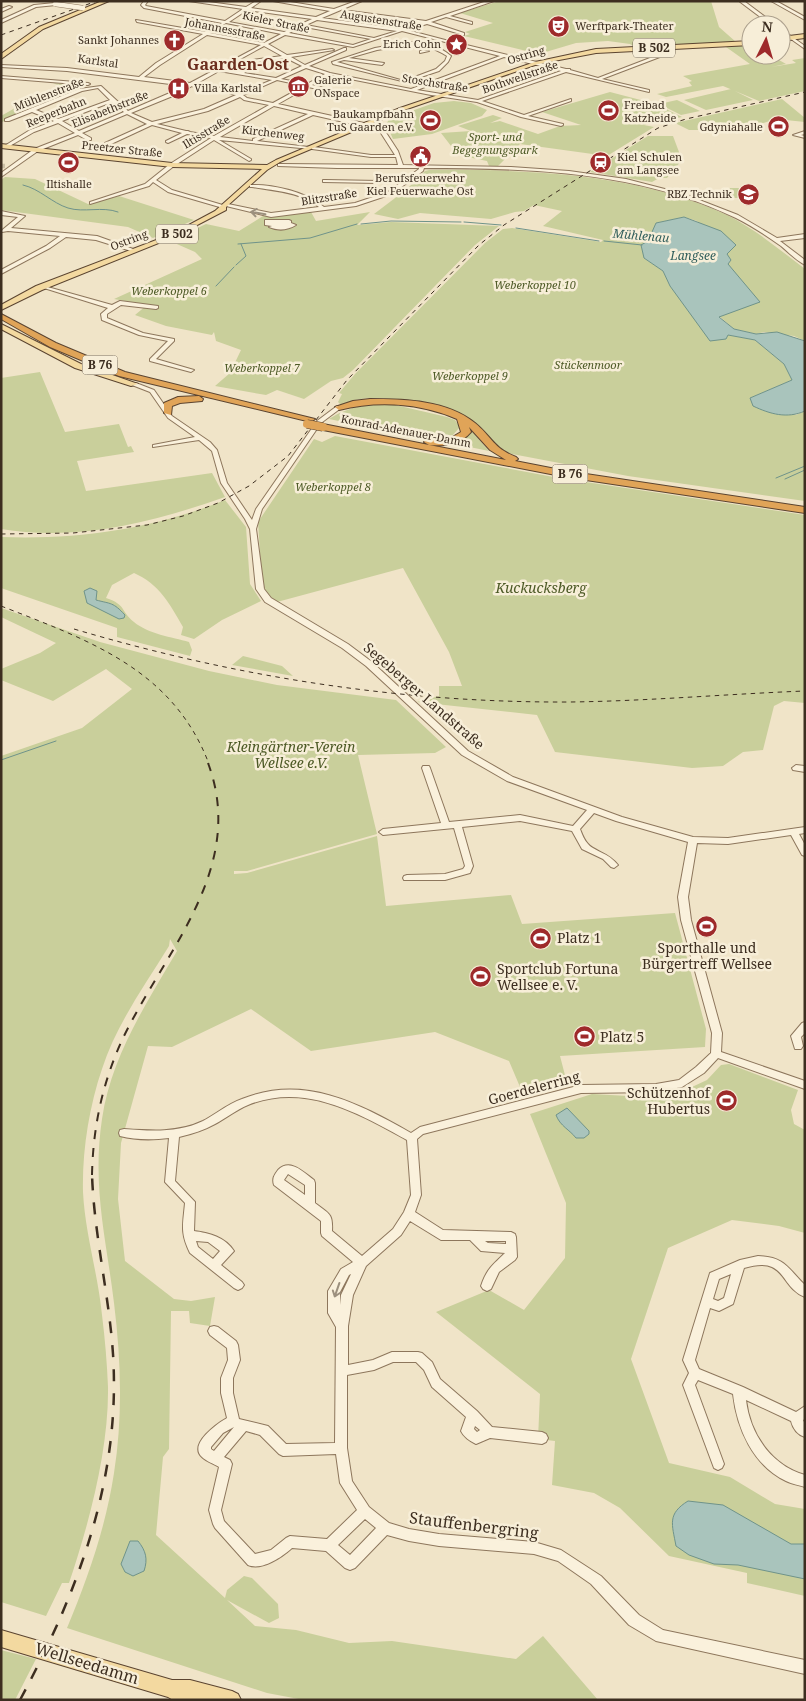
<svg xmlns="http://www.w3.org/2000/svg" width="806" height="1701" font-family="'Noto Serif',serif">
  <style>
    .green { fill: #c9cf9b }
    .water { fill: #a9c4bc; stroke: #6f938a }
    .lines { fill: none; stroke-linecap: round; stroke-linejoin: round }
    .stream { stroke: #6f938a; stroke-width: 1 }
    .minor-tunnel { stroke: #ccc0a6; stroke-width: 4.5; stroke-dasharray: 4.5 2.5; stroke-linecap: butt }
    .minor-casing { stroke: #8d765c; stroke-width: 2 }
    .major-casing { stroke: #5b4430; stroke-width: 2 }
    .highway-casing { stroke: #5b4430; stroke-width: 2 }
    .minor { fill: #faf1dc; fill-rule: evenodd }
    .major { fill: #f3d9a0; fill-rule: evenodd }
    .highway { fill: #e0a458; fill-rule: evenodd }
    .rail-far2 { stroke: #3d2e20; stroke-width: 1; stroke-dasharray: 4.5 4.5; stroke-linecap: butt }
    .rail-far1 { stroke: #3d2e20; stroke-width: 2; stroke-dasharray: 9 9; stroke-linecap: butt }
    .rail { stroke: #3d2e20; stroke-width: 2.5; stroke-dasharray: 12 12; stroke-linecap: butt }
    .minor-bridge-casing { stroke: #8d765c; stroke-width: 5.5; stroke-linecap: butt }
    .highway-bridge-casing { stroke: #5b4430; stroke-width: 9; stroke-linecap: butt }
    .minor-bridge { stroke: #faf1dc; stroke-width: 4.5 }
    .highway-bridge { stroke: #e0a458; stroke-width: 8 }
    .oneway { stroke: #9c907e }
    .labels { text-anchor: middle; stroke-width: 5; stroke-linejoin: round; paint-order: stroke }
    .far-street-label { font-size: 11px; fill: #3d2e20; stroke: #f7eed8 }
    .far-poi-label { font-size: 11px; fill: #3d2e20; stroke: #f7eed8; text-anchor: start }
    .far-park-label { font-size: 11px; font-style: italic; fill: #4d5a26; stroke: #f7eed8 }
    .shield { fill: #f7eed8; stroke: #756857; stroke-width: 1 }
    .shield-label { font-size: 12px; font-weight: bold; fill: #3d2e20 }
    .far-water-label { font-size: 12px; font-style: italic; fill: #2f5d5a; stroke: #f7eed8 }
    .park-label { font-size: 14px; font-style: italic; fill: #4d5a26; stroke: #f7eed8 }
    .street-label { font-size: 14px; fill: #3d2e20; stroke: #f7eed8 }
    .poi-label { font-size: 14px; fill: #3d2e20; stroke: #f7eed8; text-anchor: start }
    .far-district-label { font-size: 16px; font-weight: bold; fill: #6b2e1e; stroke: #f7eed8 }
    .near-street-label { font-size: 16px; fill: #3d2e20; stroke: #f7eed8 }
  </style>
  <rect width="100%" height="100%" fill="#f0e4c8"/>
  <path class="green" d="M711,1L719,27L736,42L635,47L630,44L608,41L576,43L539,54L464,36L470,34L465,32L493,23L460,13L496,2Z
    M741,45L751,52V55L772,56L786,64L771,67L796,63L792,60L805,58V91L759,101L723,86L666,97L657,94L692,86L689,82L692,81L683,76L750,64L726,47Z
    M53,83L86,86L2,122L1,116L22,104L69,90Z
    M731,89L753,100L706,110L684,100Z
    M610,92L656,104L682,117L644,125L654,127L607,156L520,144L498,166H489L487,161L458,155L441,133L471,131L458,126L493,115L502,118L490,123L500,121L538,134L560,126L581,125L542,112Z
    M782,99L805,118V122L776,119L742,130H689L675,123Z
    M677,100L700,111L681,115L659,104Z
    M454,101L471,103L487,110L482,116L432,134L393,139L389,130L391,127L387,123L389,119L434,103Z
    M648,136H673L682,160L667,178H659L652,182L590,172Z
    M429,170C524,169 639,173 727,215C755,229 780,250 805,269V341L794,336L764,332L756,334L734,329L719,316L728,264L697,221L684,217L656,223L644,258L663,271L670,286L688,309L728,335L755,340L784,364L792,380L750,398L796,415L805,411V501L628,476L512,454C494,448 486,432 471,420C452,405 379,394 355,400C350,401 345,403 341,405L338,402L342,394L339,393L355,374L485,243L503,229L512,228L601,242L603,240L543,226L562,211L534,205L524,211L515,212L491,219L420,213L398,219L374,214L407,189L425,171Z
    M5,177L35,179L88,204L119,196L194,220L153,238L128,227L1,210V180Z
    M722,188H749L752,198H726Z
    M311,212L316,221L370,212L357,225L391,222L499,226L475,245L353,370L343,378L331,381L304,399L277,390L266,395L215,386L230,373L241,350L216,341L214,332L212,335L166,326L135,315L147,305L114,299L202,259L195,252L170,241L206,224L239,231L263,216Z
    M40,372L65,432L119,424L128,447L131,446L134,452L77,461L86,491L212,473L225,497C154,522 77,542 1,529V378Z
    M391,404L447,417L455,420L460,427L452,436L436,439L422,438L329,419C350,406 367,404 391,404Z
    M470,429L489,451L450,443L462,440Z
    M335,436L559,478L805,515V703L784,701L774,706L763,750L743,752L723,766L692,768L555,752L537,715L417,702L439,696V686H462L449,652L403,568L277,602L269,596L262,584L258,522L314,439L322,442Z
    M225,500L246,527L250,584L261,601L222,620L194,639L181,635L183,627C170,604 159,584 134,573L112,585L106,598C127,605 120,611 134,622C148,634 172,637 189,642L192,650L190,656L117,637V628L1,588V537C78,540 153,529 225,500Z
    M1,608L100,642L209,671L277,685L396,700L446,747L435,753L358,755L377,834L247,871H234V874L247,873L377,836L386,906L511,895L522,924L675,913L706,1029L705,1047L560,1056L566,1079L523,1094L509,1061L435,1032L311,1051L251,1009L172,1047L148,1046L121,1143L118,1199L125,1261L174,1299L191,1301L215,1297L210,1326L190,1323L189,1311H171L169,1449L163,1457L156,1535L225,1598L227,1590L244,1576L252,1578L278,1604L279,1618L269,1623L227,1600L255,1626L296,1630L349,1643L392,1641L516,1659L543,1636L598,1700H304L267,1693L67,1628C88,1578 106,1526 114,1473C123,1417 121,1359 114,1303C106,1237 92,1187 102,1119C111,1057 146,1004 177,951L170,939L169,946C145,985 116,1025 102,1069C89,1107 82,1152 83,1192C85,1233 98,1274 102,1315C105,1339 107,1363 108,1387C109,1449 89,1524 69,1583H62L46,1616L1,1602V756L82,728L132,689L106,669L53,701L1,680V669L40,653L56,643L1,617Z
    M243,656L282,666L293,676L232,665Z
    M729,1064L798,1090L791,1110L794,1124L805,1130V1233L779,1226L732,1220L668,1248L631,1359L669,1463L730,1477L775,1504L805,1509V1596L747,1583V1573L669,1556L620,1508L594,1493L552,1485L555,1441L538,1439L540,1394L436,1312L489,1290L524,1310L565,1258L566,1203L530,1114L592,1094L646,1097L679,1093L707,1080L721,1065Z
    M1,1650L36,1659L15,1700H1Z"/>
  <path class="water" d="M684,217L721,231L736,245L727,254L731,260L728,264L760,302L719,317L734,329L756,334L777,332L805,341V411C787,419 770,414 753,406L750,398L792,380L784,364L755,340L728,335L726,339L710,341L670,286L663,271L644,258L641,245L648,241L656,223Z
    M90,588L97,591L96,600C111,604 113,602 125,615L124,618L119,619L87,603L84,591Z
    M567,1108L589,1131V1134L584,1138H576C570,1130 560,1126 556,1115Z
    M688,1501L723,1505L791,1544H805V1579L738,1565L714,1564L689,1555L676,1546C672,1524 667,1514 688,1501Z
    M130,1541H138C146,1551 148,1559 144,1571L133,1576L125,1572L121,1564Z"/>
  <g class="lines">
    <path class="stream" d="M23,185C40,189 52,203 68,208C84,213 102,206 118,212
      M464,222L501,225
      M361,224L391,221L461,222
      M516,228L599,241
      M604,241L642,245
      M238,244L310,238L357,224
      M236,265L246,256L241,244
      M216,286L234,267
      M776,478L805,466
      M785,479L805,470
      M1,760L56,741"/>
    <path class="minor-tunnel" d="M1,166H5"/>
    <defs>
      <path id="minor" d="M144,1H148L145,5L146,6L225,21L243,9L189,1H201L246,7L256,1H261L251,8L316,17L330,11L273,1H284L334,9L356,1H362L322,18L402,29L421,23L348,12L350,11L426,21L487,1H494L450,16L472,22V24L446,17L431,22L464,33V35L454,42L566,69H570V70L598,78L663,53L665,51L663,48L666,47L669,51L665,55L602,79L649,90V92L566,72L482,101L524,115L571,99V101L528,116L563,124V125L561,126L521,117L477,102L431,95L330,75L312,85L342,92V94L308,87L278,104L364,123L383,128L398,151L403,165L511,167L569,171L626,179L684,194L738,215L777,238L805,234V238L780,241L805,260V265C796,260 788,252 781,246C767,236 752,226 736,218C639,171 529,168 424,168L423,171L392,194L356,206L271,217L226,206L223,208L168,192L153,182L149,186L90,204V202L145,184L170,164L211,138L187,134L168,143L166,142V141L182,133L152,125L109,145H105V143L147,124L127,114L82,133L91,138V140H87L78,135L38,151L1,177V173L34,149L75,133L58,123L34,132L8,147L6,146V145L30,130L54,121L32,112L9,121H5V119L79,89L101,86L128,111L186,86L67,71L1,67V65L67,68L139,77L156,63L203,34L137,22L136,20L206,32L222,23L144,8L141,5ZM247,10L312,19L284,32L229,22ZM317,20L397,31L374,38L306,25ZM226,23L281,34L264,43L210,33ZM427,24L460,34L449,41L407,30ZM303,26L305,27L371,39L353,45L289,33ZM402,31L500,56L411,89L330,73L309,66L346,50V48H344L305,65L291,57L334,50L332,49L287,55L268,44L285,35L353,47ZM207,35L261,45L190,83L144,77L160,65ZM264,46L282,56L253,60L254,63L239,72L222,69ZM504,57L561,71L478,100L417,90ZM286,58L302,66L276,78L244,73L258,64V62ZM306,68L325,74L307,84L281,79ZM219,71L272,80L240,93L222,88L196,84ZM277,80L304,86L273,103L247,98L243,95ZM192,86L222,91L236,95L204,109L152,122L131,113L180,93ZM98,88L110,100L58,119L36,110L82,91ZM240,97L244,100L269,105L214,136L190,132L188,131H186L157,124L208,111ZM112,102L124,112L79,131L62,121ZM274,106L308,114L253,139V141L220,137ZM313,115L379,130L395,155H371L314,147L312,148V149L371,157H396L398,165L280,164H278V166L337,168H419V169L388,192L355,203L324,207C307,192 273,184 250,185V187H252C275,191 301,192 319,207L271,213L228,204L226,206L172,190L156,180L174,166L214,140L249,161L251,160V159L219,140L311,149V148L309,147L257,141Z
        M739,1H744L776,25H771Z
        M771,1H776L805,17V20Z
        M55,3L56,5L36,7L1,23V20L34,5Z
        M9,6L12,7L1,12V9Z
        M781,29L805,46V49L781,32Z
        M409,42C425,43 438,45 451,56L448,62L439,71L406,82L333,64L332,62L375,48ZM409,45C425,46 433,47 447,56L445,61L436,69L404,81L337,62L344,60L382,65L384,63L349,58L377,50Z
        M423,50L429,51L420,53V51Z
        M1,76L88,83L90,84L88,85L1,78Z
        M805,131V134L801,135L805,136V138L793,135Z
        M325,180L379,181L381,182L379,183L323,182V180Z
        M1,211L25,216L11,228L97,236L136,250L131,251L96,240L66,237L50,248L1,274V270L46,246L60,236L8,231L2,232L1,231L18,217L1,215Z
        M265,220H289L291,221V223L296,225C288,230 278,231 269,227L272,226L265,225Z
        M44,286L112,305L120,301L158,306V308L156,309L121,305L107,314V318L143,333L174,339V341L156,359L194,370L191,372L150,361V359L168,341L139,335L102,320L101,314L108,308L44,288Z
        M132,383H136L154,390L172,416L210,442L217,450L227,483L252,520L256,509L317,421L337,406H341V408L321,423L262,509L256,529L264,589L271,598L348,644L372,662L468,751L513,777L622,817L693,837L728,838L805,827V833L799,834L805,845V856L802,855L791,835L728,844L697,843L688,897L691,920L722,1033L721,1052L805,1081V1089L718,1058L704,1073L682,1087L656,1092L581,1093L423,1134L417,1139L421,1195L415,1212L443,1230L511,1232L515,1234L516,1237L517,1257L515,1260L499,1272L491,1289L487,1291L483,1289L481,1286C487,1268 493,1265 505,1253L481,1251L470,1240H441L410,1221L401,1235L366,1266L353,1295L348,1326V1365L373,1360L392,1352H418L422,1353L432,1362L440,1379L477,1411L492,1427L542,1432L546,1434L548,1438L546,1442L542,1444L490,1438L476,1444C470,1441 464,1437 461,1431L466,1417L432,1387L424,1370L416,1362H393L374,1370L347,1375V1448L352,1481L369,1507L389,1523L409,1529L439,1534L534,1542L561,1550L601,1576L639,1615L663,1630L805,1660V1674L656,1641L629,1625L591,1584L558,1561L534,1554L439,1546L409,1541L387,1535L355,1568L350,1570L345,1568L326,1551L292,1548C282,1557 262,1571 248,1565L215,1528L213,1524L209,1510L219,1467C214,1464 206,1461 202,1457C188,1444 218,1423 227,1418L221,1393V1378L228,1360L227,1348L210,1335L208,1331L210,1327L214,1326L218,1327L236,1341L238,1345L240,1360L233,1378V1393L239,1419L268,1426L286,1444L335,1443L336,1327L328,1313V1291L341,1269L353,1262L322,1236L321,1233V1221L274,1185C272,1179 274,1175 278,1170C290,1158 303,1172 314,1180L315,1183V1203C329,1214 333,1213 332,1231L362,1256L393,1229L404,1212L411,1195L407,1140C358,1113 305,1082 248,1105C236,1110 226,1118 215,1124C204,1130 192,1134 179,1137L175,1181L195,1202L194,1231C209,1233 225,1237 234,1251L221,1265L242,1282L244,1285L242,1288L238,1290L234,1288L190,1253C180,1233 183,1225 185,1203L165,1182L169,1138C153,1140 135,1140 120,1136L119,1133L120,1130L124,1129C151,1131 178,1133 203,1121C216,1114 228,1104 242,1099C304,1074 358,1103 411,1133L420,1127L581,1085L656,1084L679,1080L696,1067L711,1053L712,1033L681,920L678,897L688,842L616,821L594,813L580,829C582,834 584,840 588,844C595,852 608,852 618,865L614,868L611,867L603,859L582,849L572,831L520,821L462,827L473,866L470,873L445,880H404L403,878L404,876L407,875L445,874L463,869L465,866L454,828L383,835L379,832L383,829L441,823L422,768L423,766H429L430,768L449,822L520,815L573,826L587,810L507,781L462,755L366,666L342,648L265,602L256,589L250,529L245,519L221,483L212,451L199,440L153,447V445L195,437L168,418L150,392L132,385ZM288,1174L305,1185V1195L284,1180ZM196,1241L208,1242L220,1251L213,1259L198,1247ZM485,1241H506V1244L488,1243ZM351,1274L341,1295L340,1305V1292L349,1275ZM475,1426L480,1430L477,1432L474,1429ZM234,1427L214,1451L211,1449V1447L223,1433ZM246,1431L260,1435L279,1454L283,1456L336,1454L340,1483L357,1510L327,1539L290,1536L286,1538L271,1550L255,1554L224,1521L221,1510L232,1464L230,1460L224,1457ZM365,1519L376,1528L350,1555L338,1545Z
        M796,765L805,766V772L793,770L792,768Z
        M805,1022V1033L801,1037L803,1046L801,1049H795L791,1036L802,1023Z
        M758,1256C786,1257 788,1269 805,1285V1297C779,1287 787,1255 744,1268L733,1304L719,1311L710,1308L695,1360L699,1369L743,1387L796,1412L805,1406V1419L803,1420L805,1424V1437C798,1435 793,1429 791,1421L746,1400C750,1434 771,1465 805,1475V1487C799,1485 792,1484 786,1481C753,1465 737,1429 733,1394L698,1380L695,1385L724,1464L722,1468L718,1470L714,1468L683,1385L689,1373L683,1360L710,1273L740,1260ZM731,1274L724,1298L718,1301L713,1299L719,1279Z"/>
      <path id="major" d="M102,1H109L43,29L1,59V54L39,27Z
        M805,34V38L781,41V37Z
        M751,41V45L596,53L538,64L404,110L280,162L267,170L226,207V210L176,236L42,290L1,310V305L36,286L172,234L215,211L262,169L172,167L1,148V144L172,163L267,165L276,160L400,108L535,62L596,49Z
        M1,324L81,364L138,384L131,386L75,368L1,329Z
        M1,1630L172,1680H190L232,1691L238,1694L241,1700H173L168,1697L1,1647Z"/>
      <path id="highway" d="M1,314L56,343L125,372L315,419L311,422L119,376L50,347L1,319Z
        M199,396L203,399L202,401L180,403L172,406L171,415L164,413V403L178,397Z
        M370,399C404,399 447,400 475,423C492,437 493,448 516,457L518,459L515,461L566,471L805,507V513L566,477L323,430L318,427L323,424L429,445L424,442L426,440L449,439L461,432L457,419C420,403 378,400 339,410L335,407L353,401ZM469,427L490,450L506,460L429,445C445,446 460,445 471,432Z"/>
    </defs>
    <use href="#minor" class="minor-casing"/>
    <use href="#major" class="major-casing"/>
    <use href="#highway" class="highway-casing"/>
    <use href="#minor" class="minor"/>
    <use href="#major" class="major"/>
    <use href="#highway" class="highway"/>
    <path class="rail-far2" d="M1,35L97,1
      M1,534L73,533L147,525L183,516L218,503L249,486L288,456L347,380L479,245L504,225L658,128L686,119L805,92
      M1,606C88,640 173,669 209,764
      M74,629C236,677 401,703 570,702C649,701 727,694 805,691"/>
    <path class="rail-far1" d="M92,1175C93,1126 103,1080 124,1036C166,950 247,867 208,763"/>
    <path class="rail" d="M20,1700C78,1592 121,1479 113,1354C109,1294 94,1235 92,1174"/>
    <defs>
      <path id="minor-bridge" d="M55,4L83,8"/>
      <path id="highway-bridge" d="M307,424L323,427"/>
    </defs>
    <use href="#minor-bridge" class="minor-bridge-casing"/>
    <use href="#highway-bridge" class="highway-bridge-casing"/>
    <use href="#minor-bridge" class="minor-bridge"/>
    <use href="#highway-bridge" class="highway-bridge"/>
  </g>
  <defs><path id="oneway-shaft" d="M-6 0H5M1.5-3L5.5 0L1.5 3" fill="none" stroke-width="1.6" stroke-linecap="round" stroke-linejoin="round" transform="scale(1.25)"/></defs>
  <g class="oneway">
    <use href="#oneway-shaft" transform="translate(258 213) rotate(-170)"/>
    <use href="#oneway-shaft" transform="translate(337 1290) rotate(109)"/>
  </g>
  <defs>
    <symbol id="theatre-disc" viewBox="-11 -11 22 22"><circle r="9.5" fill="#9e2a2b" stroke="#f7eed8"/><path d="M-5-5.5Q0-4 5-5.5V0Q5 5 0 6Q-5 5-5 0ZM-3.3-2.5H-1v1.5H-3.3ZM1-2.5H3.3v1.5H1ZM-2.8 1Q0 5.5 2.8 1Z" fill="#fff"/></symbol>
    <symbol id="church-disc" viewBox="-11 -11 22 22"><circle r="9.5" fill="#9e2a2b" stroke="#f7eed8"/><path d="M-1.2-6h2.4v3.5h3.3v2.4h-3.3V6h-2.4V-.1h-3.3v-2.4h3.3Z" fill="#fff"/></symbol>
    <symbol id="sight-disc" viewBox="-11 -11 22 22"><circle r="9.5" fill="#9e2a2b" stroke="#f7eed8"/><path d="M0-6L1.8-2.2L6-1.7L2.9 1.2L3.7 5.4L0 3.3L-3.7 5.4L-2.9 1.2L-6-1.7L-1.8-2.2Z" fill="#fff"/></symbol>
    <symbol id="museum-disc" viewBox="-11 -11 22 22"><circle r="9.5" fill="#9e2a2b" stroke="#f7eed8"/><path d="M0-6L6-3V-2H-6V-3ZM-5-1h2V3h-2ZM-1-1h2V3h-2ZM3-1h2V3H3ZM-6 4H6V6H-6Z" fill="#fff"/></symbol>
    <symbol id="hospital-disc" viewBox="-11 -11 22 22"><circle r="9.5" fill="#9e2a2b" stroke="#f7eed8"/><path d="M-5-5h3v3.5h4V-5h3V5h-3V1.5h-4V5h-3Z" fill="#fff"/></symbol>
    <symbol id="stadium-disc" viewBox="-11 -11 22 22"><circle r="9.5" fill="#9e2a2b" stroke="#f7eed8"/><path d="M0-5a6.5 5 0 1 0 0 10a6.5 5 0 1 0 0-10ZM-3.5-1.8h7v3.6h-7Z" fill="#fff"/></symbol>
    <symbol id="civic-disc" viewBox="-11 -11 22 22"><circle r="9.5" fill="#9e2a2b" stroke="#f7eed8"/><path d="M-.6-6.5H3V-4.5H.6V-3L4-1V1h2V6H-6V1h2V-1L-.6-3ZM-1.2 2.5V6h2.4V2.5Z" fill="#fff"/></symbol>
    <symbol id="station-disc" viewBox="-11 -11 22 22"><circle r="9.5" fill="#9e2a2b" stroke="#f7eed8"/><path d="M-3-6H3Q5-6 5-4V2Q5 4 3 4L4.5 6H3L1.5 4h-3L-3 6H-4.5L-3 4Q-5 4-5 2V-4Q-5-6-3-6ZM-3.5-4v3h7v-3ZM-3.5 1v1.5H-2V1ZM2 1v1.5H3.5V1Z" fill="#fff"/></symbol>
    <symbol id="school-disc" viewBox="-11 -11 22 22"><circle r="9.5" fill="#9e2a2b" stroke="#f7eed8"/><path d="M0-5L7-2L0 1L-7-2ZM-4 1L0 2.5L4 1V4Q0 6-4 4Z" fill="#fff"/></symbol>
  </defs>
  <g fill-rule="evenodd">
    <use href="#theatre-disc" x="546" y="14" width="25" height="25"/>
    <use href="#church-disc" x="162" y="28" width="25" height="25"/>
    <use href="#sight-disc" x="444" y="32" width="25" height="25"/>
    <use href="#museum-disc" x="286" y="74" width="25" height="25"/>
    <use href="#hospital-disc" x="166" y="76" width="25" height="25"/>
    <use href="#stadium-disc" x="596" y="98" width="25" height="25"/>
    <use href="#stadium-disc" x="418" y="108" width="25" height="25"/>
    <use href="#stadium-disc" x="766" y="114" width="25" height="25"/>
    <use href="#civic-disc" x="408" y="144" width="25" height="25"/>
    <use href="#stadium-disc" x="56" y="150" width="25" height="25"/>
    <use href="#station-disc" x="588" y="150" width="25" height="25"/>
    <use href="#school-disc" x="736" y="182" width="25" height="25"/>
    <use href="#stadium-disc" x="694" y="914" width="25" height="25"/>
    <use href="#stadium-disc" x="528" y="926" width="25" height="25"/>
    <use href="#stadium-disc" x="468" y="964" width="25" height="25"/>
    <use href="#stadium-disc" x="572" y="1024" width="25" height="25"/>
    <use href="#stadium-disc" x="714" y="1088" width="25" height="25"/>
  </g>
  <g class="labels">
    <g class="far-street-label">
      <text transform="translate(381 20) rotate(9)" y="4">Augustenstraße</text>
      <text transform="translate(276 22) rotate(12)" y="4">Kieler Straße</text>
      <text transform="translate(225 29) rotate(11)" y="4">Johannesstraße</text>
      <text transform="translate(526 55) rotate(-17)" y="4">Ostring</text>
      <text transform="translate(98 61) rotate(8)" y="4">Karlstal</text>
      <text transform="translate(520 77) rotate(-19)" y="4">Bothwellstraße</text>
      <text transform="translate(435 83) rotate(9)" y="4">Stoschstraße</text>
      <text transform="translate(49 94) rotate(-21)" y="4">Mühlenstraße</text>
      <text transform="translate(110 109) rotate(-22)" y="4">Elisabethstraße</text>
      <text transform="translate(56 112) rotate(-22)" y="4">Reeperbahn</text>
      <text transform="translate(206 132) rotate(-31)" y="4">Iltisstraße</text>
      <text transform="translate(273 133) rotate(7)" y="4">Kirchenweg</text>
      <text transform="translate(122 149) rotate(6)" y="4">Preetzer Straße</text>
      <text transform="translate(329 197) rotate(-9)" y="4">Blitzstraße</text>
      <text transform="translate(129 240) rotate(-21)" y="4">Ostring</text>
      <text transform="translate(406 431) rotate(11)" y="4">Konrad-Adenauer-Damm</text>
    </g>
    <g class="far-poi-label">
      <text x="575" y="30">Werftpark-Theater</text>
      <text x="159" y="44" text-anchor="end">Sankt Johannes</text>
      <text x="441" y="48" text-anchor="end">Erich Cohn</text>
      <text x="314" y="84">Galerie<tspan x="314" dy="13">ONspace</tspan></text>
      <text x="194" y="92">Villa Karlstal</text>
      <text x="624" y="109">Freibad<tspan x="624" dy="13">Katzheide</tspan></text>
      <text x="414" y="118" text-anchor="end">Baukampfbahn<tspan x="414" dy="13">TuS Gaarden e.V.</tspan></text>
      <text x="763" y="131" text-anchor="end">Gdyniahalle</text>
      <text x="617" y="161">Kiel Schulen<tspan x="617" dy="13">am Langsee</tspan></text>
      <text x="420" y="182" text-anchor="middle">Berufsfeuerwehr<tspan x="420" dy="13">Kiel Feuerwache Ost</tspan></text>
      <text x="69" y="188" text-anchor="middle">Iltishalle</text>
      <text x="732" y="198" text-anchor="end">RBZ Technik</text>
    </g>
    <g class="far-park-label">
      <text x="495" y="141">Sport- und<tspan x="495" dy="13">Begegnungspark</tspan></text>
      <text x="535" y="289">Weberkoppel 10</text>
      <text x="169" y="295">Weberkoppel 6</text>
      <text x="588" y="369">Stückenmoor</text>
      <text x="262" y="372">Weberkoppel 7</text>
      <text x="470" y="380">Weberkoppel 9</text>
      <text x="333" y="491">Weberkoppel 8</text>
    </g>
    <g class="shield">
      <rect x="633" y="38.5" width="42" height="19" rx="4"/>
      <rect x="156" y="224.5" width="42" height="19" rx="4"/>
      <rect x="82.5" y="355.5" width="35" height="19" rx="4"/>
      <rect x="552.5" y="464.5" width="35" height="19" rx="4"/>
    </g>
    <g class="shield-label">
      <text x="654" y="52">B 502</text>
      <text x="177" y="238">B 502</text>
      <text x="100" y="369">B 76</text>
      <text x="570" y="478">B 76</text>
    </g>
    <g class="far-water-label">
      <text transform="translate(641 236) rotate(5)" y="4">Mühlenau</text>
      <text x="693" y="260">Langsee</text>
    </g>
    <g class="park-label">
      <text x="541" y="593">Kuckucksberg</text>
      <text x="291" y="752">Kleingärtner-Verein<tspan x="291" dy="16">Wellsee e.V.</tspan></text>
    </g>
    <g class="street-label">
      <text transform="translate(424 696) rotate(41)" y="5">Segeberger Landstraße</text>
      <text transform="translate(534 1088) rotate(-15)" y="5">Goerdelerring</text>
    </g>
    <g class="poi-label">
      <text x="557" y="943">Platz 1</text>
      <text x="707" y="953" text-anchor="middle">Sporthalle und<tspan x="707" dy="16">Bürgertreff Wellsee</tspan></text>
      <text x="497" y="974">Sportclub Fortuna<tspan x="497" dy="16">Wellsee e. V.</tspan></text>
      <text x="600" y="1042">Platz 5</text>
      <text x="710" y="1098" text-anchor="end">Schützenhof<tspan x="710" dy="16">Hubertus</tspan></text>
    </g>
    <g class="far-district-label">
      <text x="238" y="70">Gaarden-Ost</text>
    </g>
    <g class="near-street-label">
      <text transform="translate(474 1525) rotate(7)" y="6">Stauffenbergring</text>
      <text transform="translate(87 1663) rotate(17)" y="6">Wellseedamm</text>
    </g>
  </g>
  <rect width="806" height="1701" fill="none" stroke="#3d2e20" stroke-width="5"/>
  <g transform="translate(766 40) rotate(5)"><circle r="24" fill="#f7eed8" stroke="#ada18e"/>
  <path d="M0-4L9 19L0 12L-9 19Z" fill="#9e2a2b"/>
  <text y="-8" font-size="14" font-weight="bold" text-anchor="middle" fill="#3d2e20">N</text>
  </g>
</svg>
